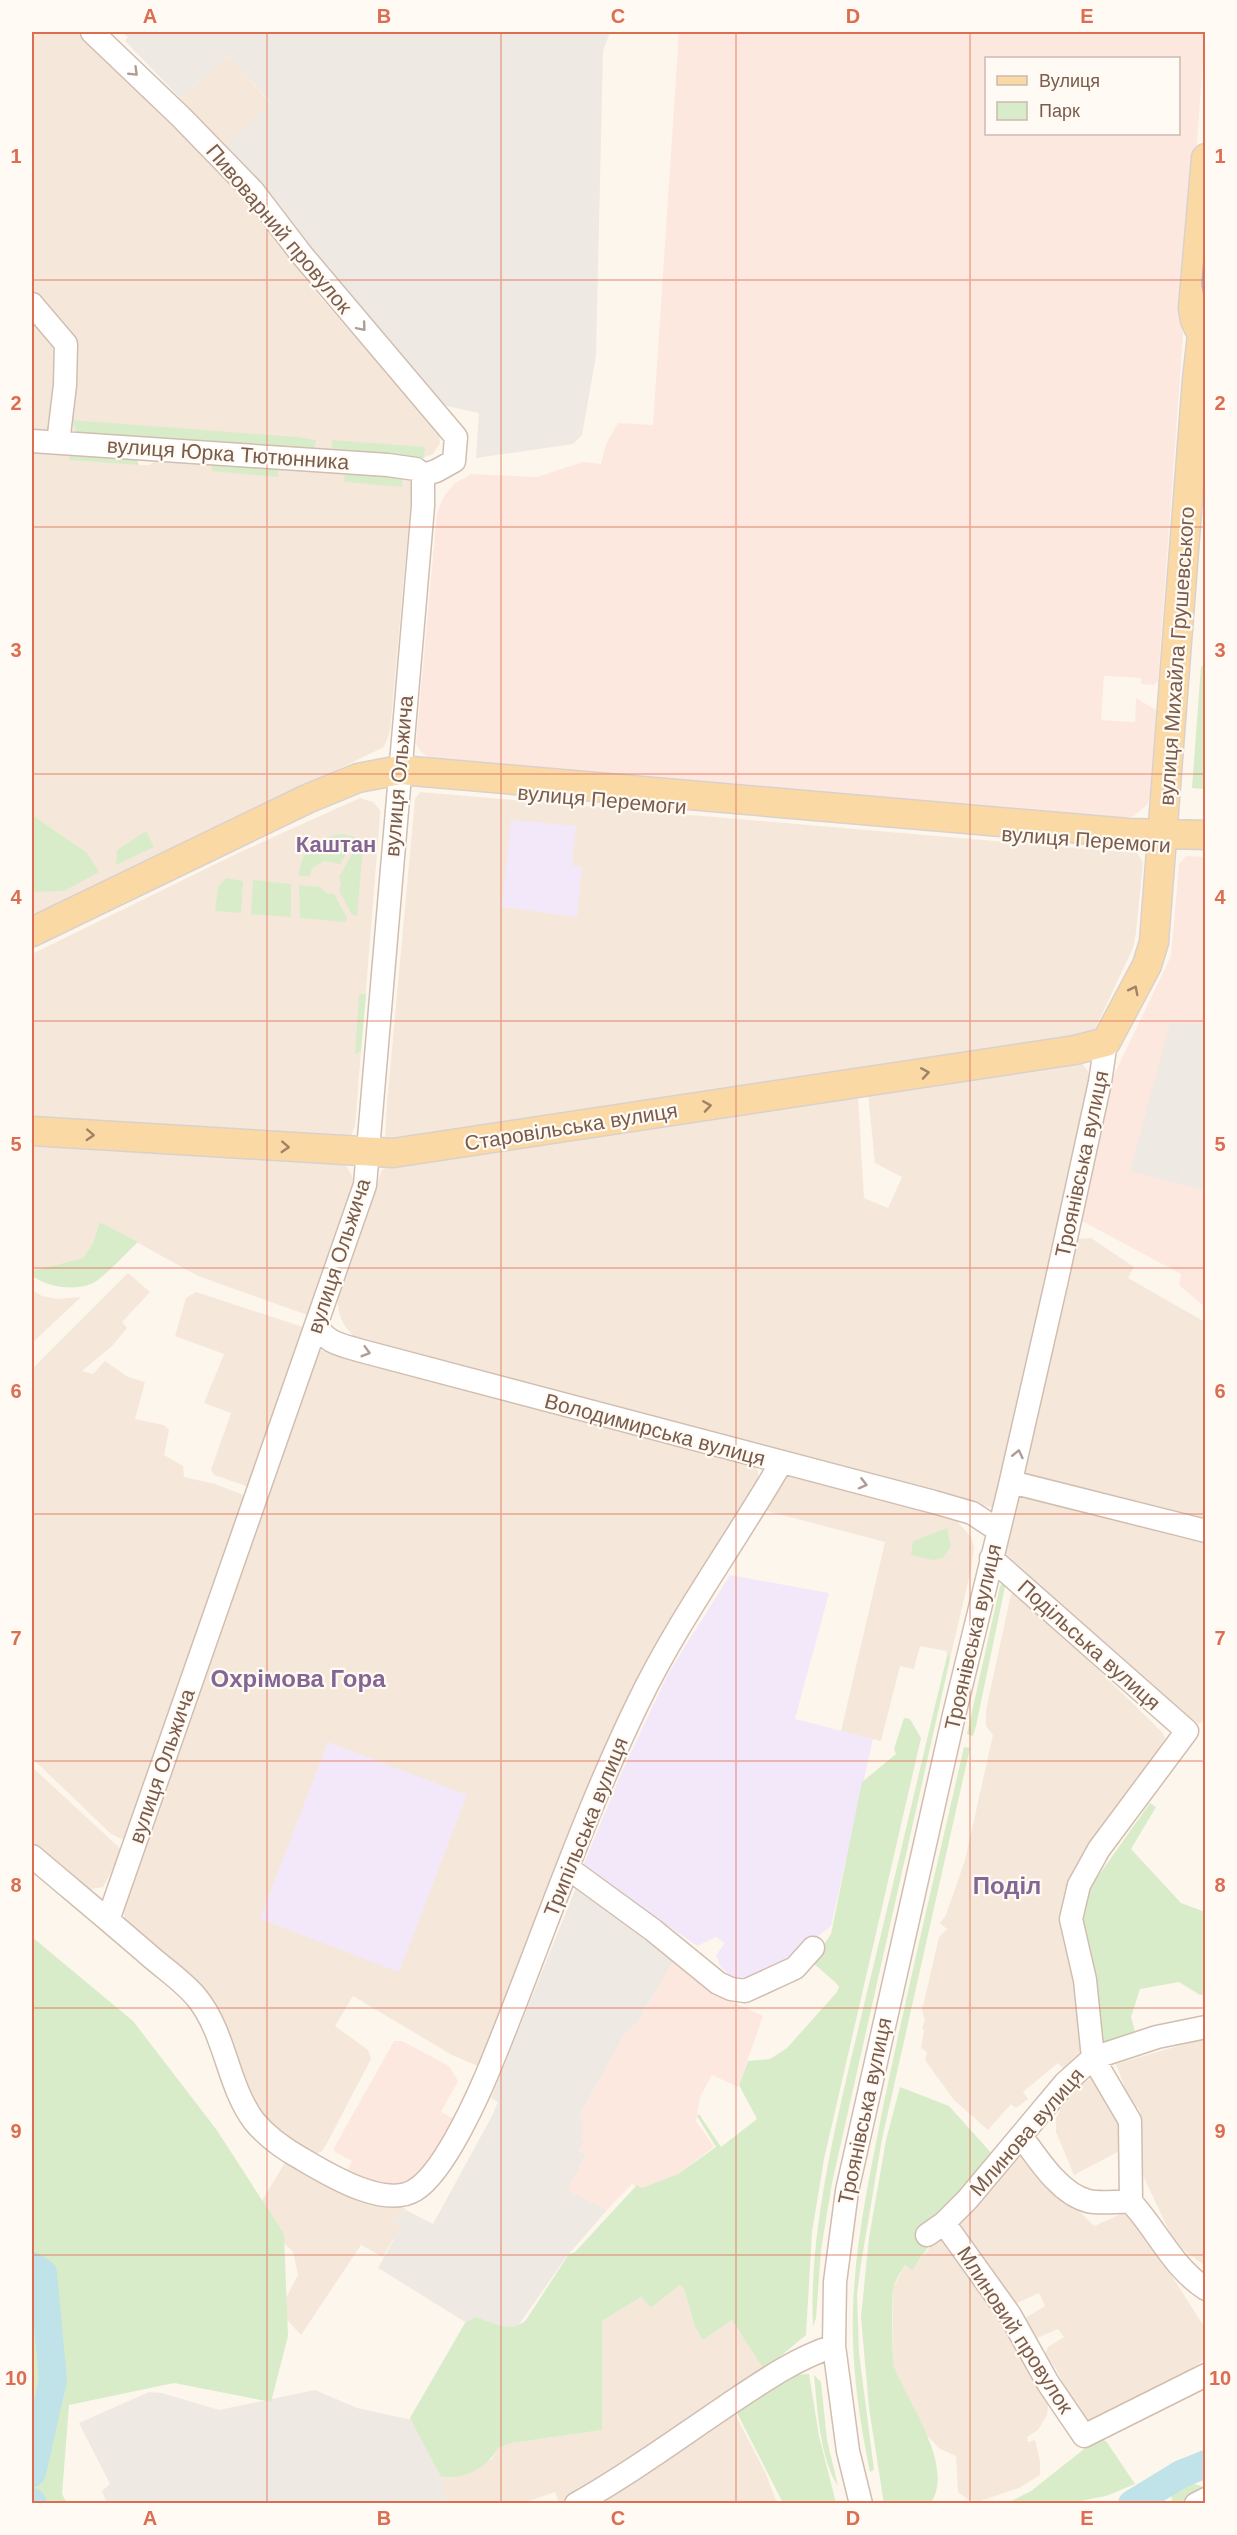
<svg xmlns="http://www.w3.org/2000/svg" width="1237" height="2535" font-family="Helvetica,sans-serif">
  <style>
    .residential { fill: #f5e8da }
    .commercial { fill: #fde8e0; fill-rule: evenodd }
    .industrial { fill: #efe9e4 }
    .education { fill: #f3e8fa }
    .green { fill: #d8ecc9 }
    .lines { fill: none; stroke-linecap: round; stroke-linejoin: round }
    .river { stroke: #bfe3e8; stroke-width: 28 }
    .minor-casing { stroke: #d1beb0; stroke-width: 25 }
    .major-casing { stroke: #dad1cd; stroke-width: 31 }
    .minor { stroke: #fff; stroke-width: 22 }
    .major { stroke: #fbd9a5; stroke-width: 28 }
    .tram { stroke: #b9a8c9; stroke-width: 1.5 }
    .oneway { stroke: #af9d94 }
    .oneway2 { stroke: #a18267 }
    .grid { fill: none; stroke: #dc6d51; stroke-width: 1.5; stroke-opacity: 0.55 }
    .labels { text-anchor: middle; stroke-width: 4.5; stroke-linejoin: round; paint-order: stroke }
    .street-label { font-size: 21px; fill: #7a5c4d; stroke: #fffaf3 }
    .neighbourhood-label { font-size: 22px; font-weight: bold; fill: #846695; stroke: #fffaf3 }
    .quarter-label { font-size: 24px; font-weight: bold; fill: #846695; stroke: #fffaf3 }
    .neatline { fill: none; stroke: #dc6d51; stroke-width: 2 }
    .grid-label { font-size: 20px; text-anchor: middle; font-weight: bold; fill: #dc6d51 }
  </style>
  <rect width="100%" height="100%" fill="#fdf6ec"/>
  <path class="residential" d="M32,32H76L244,195L314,290L439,432L440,443L433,454L420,459L32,432Z
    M229,56L271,104L224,146L180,98Z
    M32,449L137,460L139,465H150L160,457L410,478L412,487L390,732L384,747L32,918Z
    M420,792L1137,853L1143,862L1136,933L1133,948L1095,1029L1052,1041L393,1145L385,1139L387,1103L415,799Z
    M360,798L373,802L380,810V816L355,1126L351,1136L32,1122V954L236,854Z
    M1081,1062L1088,1071L1089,1085L1014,1432L993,1508L355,1338L344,1325L339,1313L337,1297L382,1170L389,1166L858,1095L864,1198L888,1208L902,1177L875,1163L868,1093Z
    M32,1141L345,1163L355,1182L310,1316L198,1276L100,1222L92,1245L83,1258L32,1271Z
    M1091,1238L1134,1267L1128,1278L1205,1322V1719L1199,1724L1166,1700L1005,1554L1075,1239Z
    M128,1273L150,1292L122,1322L127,1328L112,1346L82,1371L93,1374L105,1361L128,1377L145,1382L135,1419L164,1425L169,1430L164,1455L183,1466L184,1477L215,1484L246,1496L126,1841L111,1834L32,1758V1369Z
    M32,1290L42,1296L57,1299L81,1297L32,1343Z
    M196,1292L306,1328L249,1487L214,1475L211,1470L231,1413L204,1403L224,1354L175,1336L186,1298Z
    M321,1350L753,1465L758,1471V1482L721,1549L480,2067L452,2055L353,1996L335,2026L368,2050L371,2059L326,2145L322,2151L313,2156L264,2125L230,2053L124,1921V1910L314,1360Z
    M788,1475L955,1519L971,1537L974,1548L971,1569L950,1659L946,1651L920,1646L914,1669L900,1666L881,1741L841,1731L885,1542L763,1510Z
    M1011,1594H1015L1072,1644L1163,1733L1165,1739L1096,1847L1088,2048L1067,2072L1058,2063L1023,2092L1028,2099L1016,2108L1011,2104L988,2130L954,2100L925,2060L927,2052L921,2048L924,2030L922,2028L925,2021L922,2010L939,1937L947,1929L940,1923L946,1915L965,1860L993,1735L986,1726V1710Z
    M32,1767L123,1851L103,1887L91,1889L81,1886L32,1853Z
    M1205,2038V2266L1180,2247L1171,2235L1129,2146L1074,2175L1056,2132V2118L1064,2102L1083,2083L1092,2078L1125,2131L1143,2122L1138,2107L1132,2108L1116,2064Z
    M1022,2152L1094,2226L1130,2210L1205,2328V2356L1202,2361L1171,2384L1087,2429L1056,2369L1045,2354L1048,2347L1064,2337L1058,2329L1037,2338L1024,2319L1045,2306L1039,2293L1015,2304L955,2223Z
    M289,2156L398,2202L406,2210L395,2221L400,2227L383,2257L361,2245L301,2335L279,2311L298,2275L293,2252L254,2214Z
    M945,2229L1050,2390L1047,2415L1038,2430L1027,2437L1028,2442L1035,2440L1040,2461V2475L1019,2488L980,2501L969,2500L958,2492L956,2456L940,2449L919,2427L893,2365V2288L905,2265L912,2269Z
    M680,2285L684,2289L695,2327L703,2340L732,2320L764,2370L614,2477L562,2503H559L555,2492L523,2503H448L441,2477L450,2478L492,2459L498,2448L512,2443L602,2430V2321L641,2297L651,2308Z
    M733,2410L766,2474L777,2503L582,2504Z"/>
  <path class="commercial" d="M679,32H1205L1158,681L1154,685L1141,684V678L1104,676L1101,720L1135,722L1136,698L1156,710L1150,796L1147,805L1134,816L1124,819L432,760L422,753L416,744L437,513L444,496L455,483L471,474L537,477L583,462L601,464L606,444L618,423L653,425ZM986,58H1178V134H986Z
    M1186,856L1205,857V1307L1179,1285L1181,1274L1082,1221L1081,1217L1113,1077L1171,956L1179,864Z
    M676,1957L719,1996L763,2016L738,2087L712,2075L700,2097L696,2121L714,2147L675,2176L640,2189L632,2184L607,2210L566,2190L586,2155L579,2151L583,2122L580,2114L626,2032L637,2023Z
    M394,2041H402L449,2066L458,2081L441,2112L454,2119L453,2127L412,2184L380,2187L347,2171L352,2161L335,2152L334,2148Z"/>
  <path class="industrial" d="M122,32H610L603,51L596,356L582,435L573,444L476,458L479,413L437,404L224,146L271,103L229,56L180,98L125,41L128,37Z
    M1170,1023L1205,1024V1191L1130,1171Z
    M577,1885L676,1957L637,2023L626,2032L580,2114L583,2122L582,2139L585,2141L579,2151L586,2155L567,2190L607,2210L567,2256L504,2346L378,2268L394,2239L392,2237L400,2227L395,2221L406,2210L433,2224L492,2116L498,2102L491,2098Z
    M315,2390L357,2408L412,2420L441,2477L448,2503H107L102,2491L110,2484L79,2423L149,2392L162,2393L219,2410Z"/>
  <path class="education" d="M511,820L576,826L572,865L582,867L577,917L502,907Z
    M730,1575L829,1593L795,1719L873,1739L831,1926L804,1947L787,1965L740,1986L720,1966L716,1955L725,1943L716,1937L697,1946L583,1866L624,1767L669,1672Z
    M328,1742L467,1795L399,1972L260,1919Z"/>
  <path class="green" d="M71,420L296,437L316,440L314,450L79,436Z
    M332,440L425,447L424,458L339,453L332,447Z
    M70,451L135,457L139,465L69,460Z
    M213,461L279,465L278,477L212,471Z
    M345,470L403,474L402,487L344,482Z
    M1201,666L1206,667L1204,789L1192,788Z
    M32,815L87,853L99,872L64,891L32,892Z
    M146,831L154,847L116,865L117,850Z
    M343,834L356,837L340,864L324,861L312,868L310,876H299C300,850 318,837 343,834Z
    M358,844L363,847L357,916L352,915L339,890L341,884L339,877Z
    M226,878L243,881L241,913L215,911L218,887Z
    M253,880L291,884V917L251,914Z
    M299,885L320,887L326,893L334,894L347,918L345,922L300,918Z
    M359,994H366L361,1051L355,1054Z
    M100,1222L138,1242C127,1252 103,1279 91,1284C72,1291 48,1287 32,1276V1271L83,1258L92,1245Z
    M947,1528L951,1546L943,1558L933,1560L911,1555L913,1541Z
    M1004,1582H1006L976,1726L973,1736L967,1734L1000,1586Z
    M948,1652L950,1659L832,2183L821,2250L816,2318L813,2327C808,2222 843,2095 867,1992C895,1879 920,1766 948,1652Z
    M904,1718L910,1719L921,1738L824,2159L812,2232L806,2335L764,2370L732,2320L703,2340L695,2327L684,2289L680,2285L651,2308L641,2297L602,2321V2430L512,2443L498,2448C487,2468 464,2480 441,2477L410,2418L465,2323L476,2317C493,2323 511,2334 526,2320L569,2254L575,2252L637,2185L642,2188L678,2174L716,2147L697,2116L699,2114L721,2147L757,2119L739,2085L748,2061L770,2059L787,2048L837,1992L839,1987L836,1983L812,1962L831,1934L862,1782L896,1754L894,1749Z
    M964,1747L970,1748L882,2139L861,2264L857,2294L859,2353L874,2470L870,2472C859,2419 851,2363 853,2309C855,2240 871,2170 884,2102C909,1983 937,1865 964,1747Z
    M1150,1803L1156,1807L1131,1849L1181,1903L1205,1912V1994L1200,1995L1179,1982L1140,1989L1131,2017L1137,2038L1104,2048L1081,1920L1089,1889Z
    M32,1937L133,2021L216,2129L284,2234L288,2336L271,2402L174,2383L69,2405L62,2494L67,2503H32Z
    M900,2087L949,2106L993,2155L912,2270L905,2265C901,2272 894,2282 893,2290C892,2297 892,2363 894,2367C908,2403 955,2465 931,2503L884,2504L869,2408L861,2317L869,2238L886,2140Z
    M809,2374L819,2436L836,2503H783L735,2409L793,2375Z
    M814,2375L821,2382L827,2440L838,2486C820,2460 817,2406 814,2375Z
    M1098,2438L1106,2441L1135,2484L1106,2496L1070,2503L1006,2504L1031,2491Z
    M1183,2481L1205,2487V2503H1172L1171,2491Z"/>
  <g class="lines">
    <path class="river" d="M32,2266L43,2273L53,2380L32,2473
      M32,2502V2504
      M1132,2504L1181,2474L1206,2464"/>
    <defs>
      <path id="minor" d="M92,32L181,117L253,191L302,255L456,437L454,461L436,471L423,475
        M32,304L66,344L65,385L58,443
        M32,441L388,465L416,469L423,475
        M317,1325C324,1342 342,1345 358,1350L934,1502L972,1513L998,1530
        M1011,1482L1206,1531
        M991,1558L1187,1731L1099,1849L1079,1885L1071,1919L1085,1980L1093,2058L1130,2121L1131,2202C1157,2230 1173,2268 1206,2289
        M32,1856C72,1890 112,1923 151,1957C166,1970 185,1983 197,1998C226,2034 227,2085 254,2121C267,2137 284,2149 302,2159C329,2175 385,2209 415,2190C445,2172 481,2090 494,2057C542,1939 582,1818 638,1703C678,1620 734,1544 781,1463
        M568,1868L653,1930L718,1983L731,1989L745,1991L795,1968L813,1948
        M108,1920L365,1185L423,506V475
        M1022,2137C1038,2159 1060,2194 1088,2201C1101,2204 1118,2201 1131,2202
        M944,2223L1010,2315L1048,2383L1084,2436L1206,2375
        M927,2235L944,2223L967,2200L1065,2083L1093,2058L1157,2037L1206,2027
        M576,2504C628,2475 677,2439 726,2406C762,2382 794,2359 834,2346
        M861,2504L848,2451L834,2346L835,2282L847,2191L954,1715L1010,1485L1057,1279L1100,1082L1106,1042
        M1196,2504L1206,2499"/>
      <path id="major" d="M1202,335L1195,320L1193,308L1206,158
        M32,932L307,799L358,778L400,770L1128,833L1206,835
        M32,1131L393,1153L1075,1050L1106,1042L1147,965L1154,942L1197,380L1202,335L1206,330"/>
    </defs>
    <use href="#minor" class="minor-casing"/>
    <use href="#major" class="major-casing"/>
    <use href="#minor" class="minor"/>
    <use href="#major" class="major"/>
    <path class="tram" d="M1206,232L1202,284L1206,308"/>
  </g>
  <defs><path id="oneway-chevron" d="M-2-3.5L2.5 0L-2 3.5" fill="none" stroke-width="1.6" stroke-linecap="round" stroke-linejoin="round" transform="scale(1.5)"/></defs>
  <g class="oneway">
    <use href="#oneway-chevron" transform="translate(134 72) rotate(44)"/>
    <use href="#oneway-chevron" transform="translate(362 327) rotate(50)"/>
    <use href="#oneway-chevron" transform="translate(366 1352) rotate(16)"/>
    <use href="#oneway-chevron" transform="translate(1018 1454) rotate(-77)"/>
    <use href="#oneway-chevron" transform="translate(863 1484) rotate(14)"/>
  </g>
  <g class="oneway2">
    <use href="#oneway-chevron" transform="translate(1134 990) rotate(-63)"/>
    <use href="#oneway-chevron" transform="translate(925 1073) rotate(-9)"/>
    <use href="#oneway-chevron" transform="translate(707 1106) rotate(-9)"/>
    <use href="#oneway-chevron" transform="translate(90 1135) rotate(3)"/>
    <use href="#oneway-chevron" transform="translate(285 1147) rotate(3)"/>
  </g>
  <path class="grid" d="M267,32V2504M501,32V2504M736,32V2504M970,32V2504M32,280H1206M32,527H1206M32,774H1206M32,1021H1206M32,1268H1206M32,1514H1206M32,1761H1206M32,2008H1206M32,2255H1206"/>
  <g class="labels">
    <g class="street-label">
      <text transform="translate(279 229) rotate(50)" y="7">Пивоварний провулок</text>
      <text transform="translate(228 454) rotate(4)" y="7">вулиця Юрка Тютюнника</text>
      <text transform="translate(1177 656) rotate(-86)" y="7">вулиця Михайла Грушевського</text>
      <text transform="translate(399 776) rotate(-85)" y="7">вулиця Ольжича</text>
      <text transform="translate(602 800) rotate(5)" y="7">вулиця Перемоги</text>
      <text transform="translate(1086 840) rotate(4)" y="7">вулиця Перемоги</text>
      <text transform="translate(571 1127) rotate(-9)" y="7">Старовільська вулиця</text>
      <text transform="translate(1082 1164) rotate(-78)" y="7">Троянівська вулиця</text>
      <text transform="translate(339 1256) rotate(-72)" y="7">вулиця Ольжича</text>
      <text transform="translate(655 1430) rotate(15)" y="7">Володимирська вулиця</text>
      <text transform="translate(973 1637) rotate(-77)" y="7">Троянівська вулиця</text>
      <text transform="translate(1089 1645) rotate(42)" y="7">Подільська вулиця</text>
      <text transform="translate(162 1766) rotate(-71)" y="7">вулиця Ольжича</text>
      <text transform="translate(586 1827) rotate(-68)" y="7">Трипільська вулиця</text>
      <text transform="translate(865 2111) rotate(-78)" y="7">Троянівська вулиця</text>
      <text transform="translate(1027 2132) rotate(-49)" y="7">Млинова вулиця</text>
      <text transform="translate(1015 2330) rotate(57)" y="7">Млиновий провулок</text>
    </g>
    <g class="neighbourhood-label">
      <text x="336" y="852">Каштан</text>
    </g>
    <g class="quarter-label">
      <text x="298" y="1687">Охрімова Гора</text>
      <text x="1007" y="1894">Поділ</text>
    </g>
  </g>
  <rect width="1237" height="2535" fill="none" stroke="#fffaf3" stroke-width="66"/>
  <rect x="985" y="57" width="195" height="78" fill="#fffaf3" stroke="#cabbb1" stroke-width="1.5"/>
  <rect x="997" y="76" width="30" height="9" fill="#fbd9a5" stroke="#cabbb1" stroke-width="1.5"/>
  <text x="1039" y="87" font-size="18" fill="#7a5c4d">Вулиця</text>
  <rect x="997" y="102" width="30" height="18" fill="#d8ecc9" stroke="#cabbb1" stroke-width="1.5"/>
  <text x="1039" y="117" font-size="18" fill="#7a5c4d">Парк</text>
  <rect x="33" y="33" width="1171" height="2469" class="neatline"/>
  <g class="grid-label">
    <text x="150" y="23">A</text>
    <text x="384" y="23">B</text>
    <text x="618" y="23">C</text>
    <text x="853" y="23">D</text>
    <text x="1087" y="23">E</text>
    <text x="16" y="163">1</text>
    <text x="1220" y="163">1</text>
    <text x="16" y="410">2</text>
    <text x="1220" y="410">2</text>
    <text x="16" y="657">3</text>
    <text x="1220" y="657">3</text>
    <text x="16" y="904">4</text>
    <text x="1220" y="904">4</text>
    <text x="16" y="1151">5</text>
    <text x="1220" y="1151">5</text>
    <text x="16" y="1398">6</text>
    <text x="1220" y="1398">6</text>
    <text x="16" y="1645">7</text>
    <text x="1220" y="1645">7</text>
    <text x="16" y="1892">8</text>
    <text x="1220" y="1892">8</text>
    <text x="16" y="2138">9</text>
    <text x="1220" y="2138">9</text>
    <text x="16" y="2385">10</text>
    <text x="1220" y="2385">10</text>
    <text x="150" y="2525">A</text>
    <text x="384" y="2525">B</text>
    <text x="618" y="2525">C</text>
    <text x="853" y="2525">D</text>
    <text x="1087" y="2525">E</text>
  </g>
</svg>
